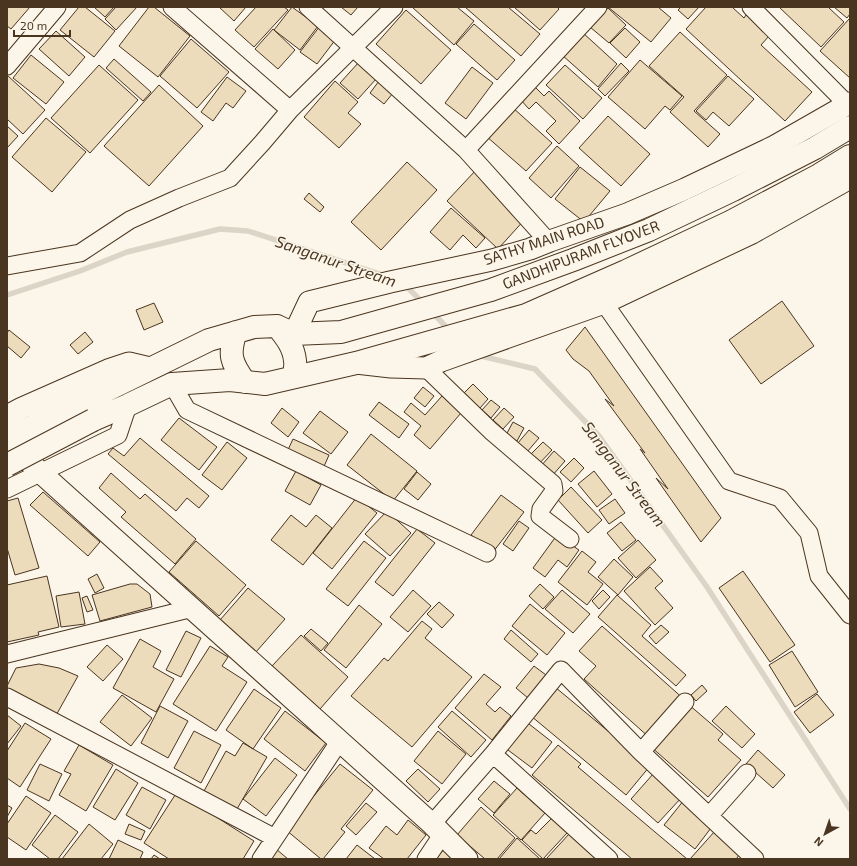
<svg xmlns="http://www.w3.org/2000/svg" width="857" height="866" font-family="'Exo 2',sans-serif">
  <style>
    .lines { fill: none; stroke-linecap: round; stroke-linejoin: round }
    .stream { stroke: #dcd4c6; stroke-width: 5.5 }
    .building { fill: #ecdcbc; stroke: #4a3520 }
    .minor-casing { stroke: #4a3520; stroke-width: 19 }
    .tertiary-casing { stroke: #4a3520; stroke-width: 23 }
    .trunk-casing { stroke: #4a3520; stroke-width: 24 }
    .minor { stroke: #fbf6e9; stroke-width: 17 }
    .tertiary { stroke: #fbf6e9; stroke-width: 21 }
    .trunk { stroke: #fbf6e9; stroke-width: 22 }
    .trunk-bridge-casing { stroke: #4a3520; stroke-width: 24; stroke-linecap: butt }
    .trunk-bridge { stroke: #fbf6e9; stroke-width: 22 }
    .labels { text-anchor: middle; stroke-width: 3; stroke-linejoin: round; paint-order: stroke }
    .street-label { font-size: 15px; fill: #4a3520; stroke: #fbf6e9 }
    .water-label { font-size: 16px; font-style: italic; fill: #4a3520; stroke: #fbf6e9 }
  </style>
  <rect width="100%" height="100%" fill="#fbf6e9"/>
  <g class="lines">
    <path class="stream" d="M404,284L424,304
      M7,295L80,271L127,252L220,229L248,231L386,276
      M431,311L450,331
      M477,355L535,369L599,436L707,587L850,809"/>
  </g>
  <path class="building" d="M7,7H30L11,29L7,26Z
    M79,7H85L115,31L94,57L60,30Z
    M94,7H114L105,17Z
    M116,7H137L116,30L105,19Z
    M149,7H154L190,36L158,77L119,46Z
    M219,7H246L234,21Z
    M256,7H284L288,10L254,47L235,30Z
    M292,7L318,26L300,50L274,30Z
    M341,7H358L351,15Z
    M412,7H457L474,21L454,45Z
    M465,7H508L540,34L521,56Z
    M514,7H557L559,9L540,30Z
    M608,7H658L671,18L651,42Z
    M681,7H699L688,19L678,10Z
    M706,7H732L744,18L746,15L769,36L761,45L812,92L785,121L686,29Z
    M779,7H828L844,22L821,47Z
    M834,7H850V14L847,18Z
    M608,8L626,25L609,43L590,27Z
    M406,10L451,50L421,84L376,44Z
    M850,18V78L820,51Z
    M474,24L515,60L497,80L456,44Z
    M320,26L336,39L317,64L300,52Z
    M625,28L640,42L626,58L610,43Z
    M273,29L295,50L278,69L255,49Z
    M56,31L85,57L69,76L39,49Z
    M582,32L617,64L598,87L562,55Z
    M680,32L727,75L694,111L720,134L708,147L670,112L684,97L649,66Z
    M191,39L229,72L197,108L160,76Z
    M31,55L64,82L46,104L13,78Z
    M114,59L151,92L143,101L106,68Z
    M640,60L682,96L670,110L665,106L645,129L608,97Z
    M359,62L377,78L358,99L340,83Z
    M621,63L629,71L605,96L598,89Z
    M99,65L138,100L90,153L51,118Z
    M565,65L602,98L583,119L546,85Z
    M472,67L493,83L466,119L445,103Z
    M7,75L45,110L23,134L7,119Z
    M728,76L754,99L729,126L713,112L706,120L696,111Z
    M227,77L246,91L233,108L226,103L213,121L201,112Z
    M335,81L358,102L348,113L361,124L339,148L304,117Z
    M379,81L393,93L384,104L370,93Z
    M159,85L203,126L149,186L104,146Z
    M533,85L544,96L549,91L580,121L559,144L546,131L556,121L536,102L529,109L520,99Z
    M512,107L552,143L526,171L486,136Z
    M608,116L650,154L621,186L579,148Z
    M46,118L86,152L52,192L12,157Z
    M7,126L18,136L7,148Z
    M557,146L579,166L551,198L529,178Z
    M407,162L437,190L381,250L351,222Z
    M580,167L610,191L584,222L555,199Z
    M476,170L527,217L498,249L447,201Z
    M309,193L324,207L320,212L304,199Z
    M451,208L485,238L476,248L463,235L450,250L430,232Z
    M782,301L814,346L761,384L729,340Z
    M154,303L163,322L144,330L136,310Z
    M585,327L721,518L701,542L656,478L668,489L640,449L645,453L605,399L614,406L589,371L573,359L566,350Z
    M9,330L30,347L21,358L7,346V333Z
    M85,332L93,342L78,354L70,345Z
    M473,384L488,399L480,408L464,393Z
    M423,387L434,396L425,407L414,398Z
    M442,396L461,413L430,449L414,435L421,426L404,412L411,403L425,415Z
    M491,400L500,407L491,418L482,410Z
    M379,402L409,424L399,438L369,415Z
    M282,408L299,422L288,437L271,423Z
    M504,408L514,417L503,429L493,420Z
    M320,411L348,432L331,454L303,433Z
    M179,418L217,447L199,470L161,440Z
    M513,422L524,428L517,441L506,435Z
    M529,430L539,438L527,452L517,444Z
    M371,434L417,471L393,501L347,465Z
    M140,438L209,496L199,508L187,498L176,511L108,454L113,448L124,456Z
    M293,439L329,455L322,471L286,454Z
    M227,442L247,458L222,490L202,475Z
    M543,442L552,450L536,467L527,458Z
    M554,451L565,461L552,476L541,466Z
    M574,458L584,468L571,482L560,472Z
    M296,471L321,485L310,505L285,491Z
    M594,471L612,494L597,507L578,484Z
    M417,472L431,484L418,500L404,489Z
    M111,473L140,499L145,494L196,539L175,564L121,517L126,512L99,488Z
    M571,487L602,520L588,533L558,500Z
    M43,492L100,542L88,556L30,505Z
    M501,495L524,512L493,552L471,535Z
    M357,497L377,513L332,569L313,553Z
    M18,498L39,568L15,575L7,548V501Z
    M615,499L625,513L609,524L599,510Z
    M387,511L411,533L390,556L365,534Z
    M291,515L306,527L316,515L332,528L303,565L271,540Z
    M519,521L529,528L513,551L503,544Z
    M621,522L636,540L622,551L607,533Z
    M417,529L435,543L393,596L375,582Z
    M557,535L579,550L567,567L558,560L545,577L533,568Z
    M638,540L656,560L636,578L618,558Z
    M196,541L246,585L219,616L169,572Z
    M364,541L386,558L348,606L326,589Z
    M582,551L596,562L588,572L603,584L587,605L558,582Z
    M614,559L633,577L618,595L598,577Z
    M650,567L663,581L655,588L673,608L655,625L624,591Z
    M743,571L795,645L770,662L719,588Z
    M97,574L104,588L95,593L88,579Z
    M47,576L59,627L38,632L39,635L7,642V585Z
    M130,584H137L150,594L152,607L100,621L92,595Z
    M540,584L554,597L543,609L529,596Z
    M248,588L285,619L256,652L220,620Z
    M413,590L431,606L408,632L390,617Z
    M562,590L590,614L573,633L545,609Z
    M603,590L610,597L599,609L592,601Z
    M79,592L85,624L61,627L56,596Z
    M617,595L651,625L642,636L686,675L676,686L598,617Z
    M87,596L93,610L87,612L82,598Z
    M439,602L454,615L442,628L427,614Z
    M530,604L565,633L547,655L512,626Z
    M359,605L382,624L346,668L324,650Z
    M422,621L432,629L425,638L472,677L412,747L351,696L384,658L388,661Z
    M661,625L669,632L656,644L649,636Z
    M602,626L686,701L651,739L584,679L596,666L579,651Z
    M311,629L328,643L321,651L304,636Z
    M511,630L538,654L531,662L504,639Z
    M186,631L201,638L181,677L166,670Z
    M301,635L348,677L320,709L272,666Z
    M140,639L161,651L153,667L174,679L156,712L113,688Z
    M107,645L123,659L103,681L87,667Z
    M210,646L228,657L222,666L247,682L216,731L173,704Z
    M792,651L818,692L795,707L769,665Z
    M39,664L59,668L78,676L54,719L7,691V686L16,668Z
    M534,666L546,675L528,698L516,688Z
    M484,674L501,687L486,704L495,712L500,707L511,716L492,740L455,708Z
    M702,685L707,691L696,701L691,695Z
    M555,687L650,766L626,795L531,716Z
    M254,689L281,708L253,749L226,730Z
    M817,694L834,715L810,733L794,712Z
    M122,695L152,718L131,746L100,722Z
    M688,704L723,734L718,740L741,760L708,797L650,746Z
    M160,706L188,721L168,758L141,743Z
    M726,706L755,734L742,748L712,721Z
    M285,711L326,743L305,771L264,739Z
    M452,711L486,740L471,757L438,727Z
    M7,715L21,726L7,744Z
    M524,720L552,742L532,768L504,747Z
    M25,723L51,739L20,787L7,778V751Z
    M194,731L221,745L201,783L174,768Z
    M438,731L466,754L442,784L414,761Z
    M243,743L267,757L237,809L204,791L226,751L235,756Z
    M79,745L113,765L86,811L59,795L71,774L64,771Z
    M558,745L581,764L578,767L687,859H632L532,775Z
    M758,750L785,775L773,788L746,764Z
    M275,758L297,775L266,816L243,799Z
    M40,764L62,774L49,801L27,790Z
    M340,764L373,790L341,829L345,832L323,859H321L286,830Z
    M116,769L138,783L115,820L93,807Z
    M418,769L440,789L428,802L406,781Z
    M654,773L682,797L658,823L631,799Z
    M494,781L510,794L494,813L478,799Z
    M142,787L166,800L150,829L126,815Z
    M517,788L545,813L521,840L493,815Z
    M177,792L254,841L243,859H169L144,843Z
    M26,796L51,813L26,850L7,837V824Z
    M684,800L714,824L695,849L664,825Z
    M366,803L377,812L356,835L346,826Z
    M7,805L12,808L7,817Z
    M481,807L515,838L497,859H485L457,835Z
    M55,815L78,832L58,859H50L32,845Z
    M552,818L567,833L543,859L522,840L531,830L536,834Z
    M408,820L426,835L407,859H384L369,848L386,826L397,835Z
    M89,824L113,844L101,859H62Z
    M129,824L145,831L141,840L125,834Z
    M715,831L740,854L736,859H690Z
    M570,833L599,859H546Z
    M517,838L540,859H499Z
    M118,840L143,852L140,859H109Z
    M357,845L375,859H346Z
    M276,849L288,859H268Z
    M444,849L456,859H436Z
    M154,855L160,859H151Z"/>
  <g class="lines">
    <defs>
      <path id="minor" d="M308,7L466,150L546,239L550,241
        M751,7L848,105
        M7,66L57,7
        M290,110L394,7
        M466,150L598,7
        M7,266L80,253L130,220L179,198L230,178L262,143L290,110L172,7
        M604,303L729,481L780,498L809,533L819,576L850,615
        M426,368L491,431L553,484L554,491L541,509L540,516L570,539
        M172,384L187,410L487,553
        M7,489L118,435L128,405
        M7,654L193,608
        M7,697L275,838
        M685,702L641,752L709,816L747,773
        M493,754L609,859
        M709,816L755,859
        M432,824L493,754L561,670L641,752
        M261,859L339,742
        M426,859L442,835"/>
      <path id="tertiary" d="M294,334L309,302L390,282L492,260L530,249L550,241L627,214L685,189L773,147L850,103
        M356,363L391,367L426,368L441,361L604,303L752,233L850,178
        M7,416L22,408L108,370L129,363L150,368
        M12,445L41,473L432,824L467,859"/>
      <path id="trunk" d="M277,326C285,336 294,347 295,361C296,366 294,372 294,377
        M236,332C228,354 231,363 245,382
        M93,420L128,405L172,384L230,380L265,384L356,363L526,315L626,271L730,222L819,175L850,156
        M7,439L209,340L254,327L277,326L294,334L341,332L491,290L573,260L649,230L733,190L815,148L850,127"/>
    </defs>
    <use href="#minor" class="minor-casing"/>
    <use href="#tertiary" class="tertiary-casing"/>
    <use href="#trunk" class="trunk-casing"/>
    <use href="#minor" class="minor"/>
    <use href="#tertiary" class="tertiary"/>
    <use href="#trunk" class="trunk"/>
    <defs>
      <path id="trunk-bridge" d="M7,465L93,420"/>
    </defs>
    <use href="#trunk-bridge" class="trunk-bridge-casing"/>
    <use href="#trunk-bridge" class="trunk-bridge"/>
  </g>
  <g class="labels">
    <g class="street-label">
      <text transform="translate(544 241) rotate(-18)" y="5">SATHY MAIN ROAD</text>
      <text transform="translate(581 255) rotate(-21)" y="5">GANDHIPURAM FLYOVER</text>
    </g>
    <g class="water-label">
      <text transform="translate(336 261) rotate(19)" y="6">Sanganur Stream</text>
      <text transform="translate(624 474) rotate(53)" y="6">Sanganur Stream</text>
    </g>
  </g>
  <rect width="857" height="866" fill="none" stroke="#4a3520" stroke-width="16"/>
  <g transform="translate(825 834) rotate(220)" stroke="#fbf6e9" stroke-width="3" paint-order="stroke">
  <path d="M0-3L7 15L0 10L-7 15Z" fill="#4a3520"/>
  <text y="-6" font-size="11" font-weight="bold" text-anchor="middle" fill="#4a3520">N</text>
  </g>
  <path d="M14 30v6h56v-6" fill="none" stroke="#4a3520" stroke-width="2"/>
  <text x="20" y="30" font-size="12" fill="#4a3520" stroke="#fbf6e9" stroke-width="3" paint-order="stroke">20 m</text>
</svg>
